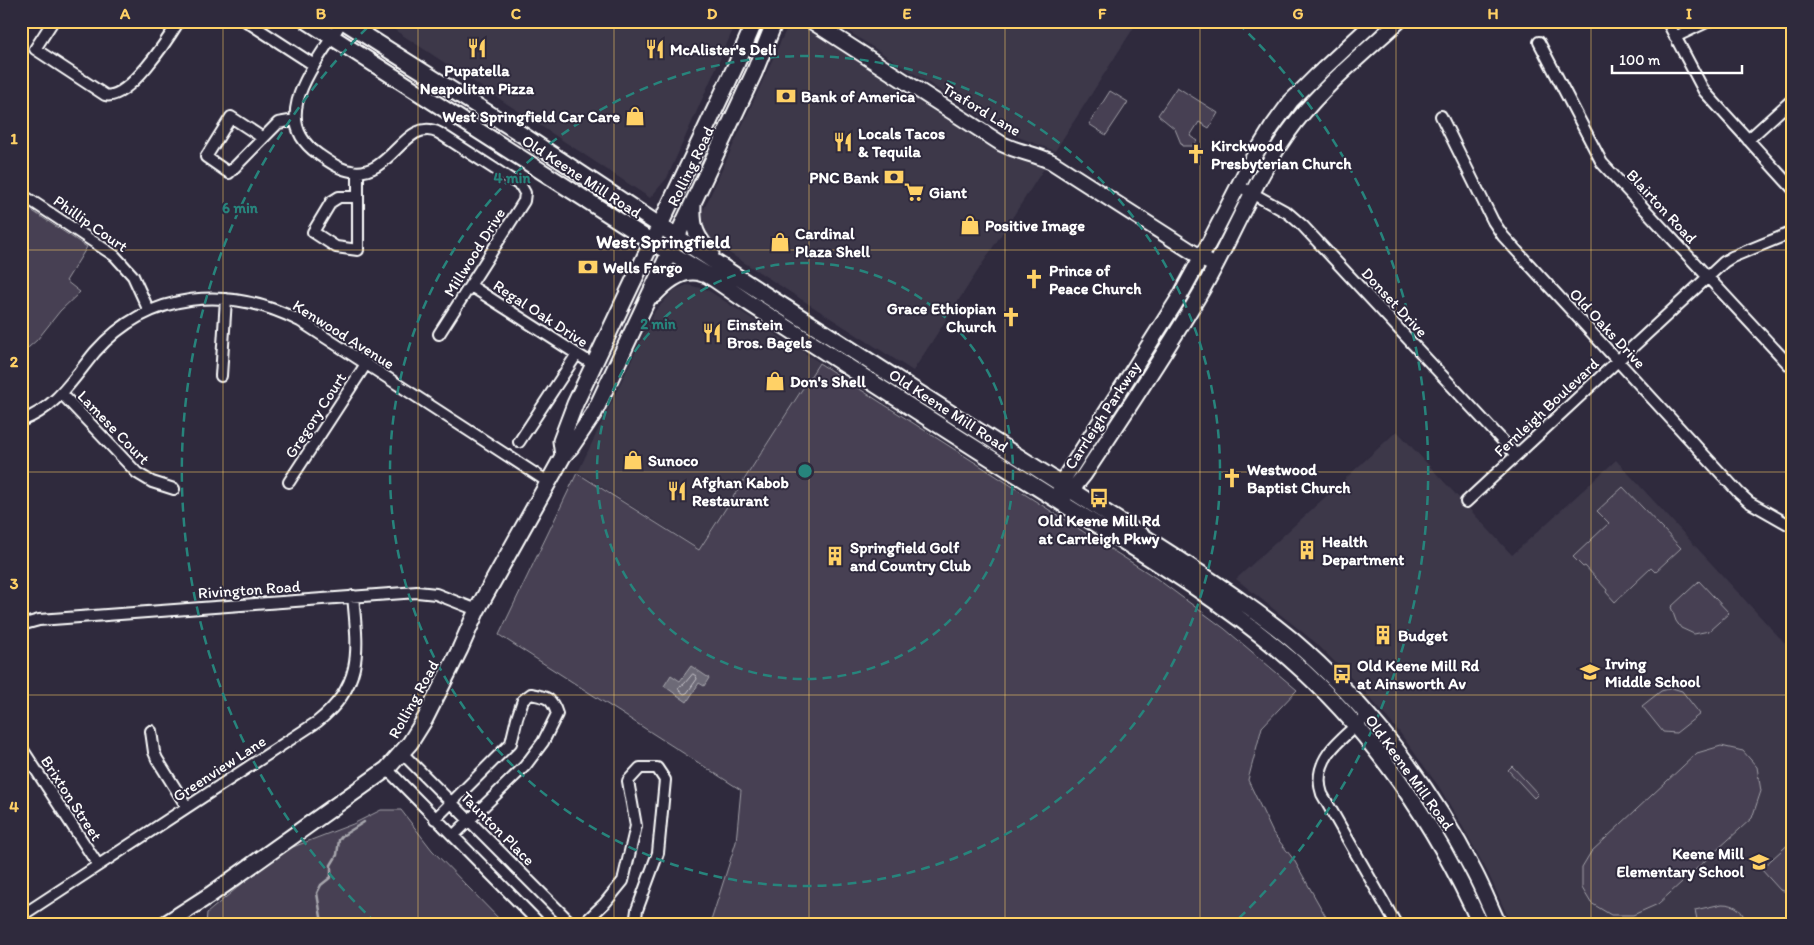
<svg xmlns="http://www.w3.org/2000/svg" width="1814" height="945" font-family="Itim,sans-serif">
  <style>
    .built { fill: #3c3749 }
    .green { fill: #464152; stroke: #a2a0a8 }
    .water { fill: #6d6a77; stroke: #a7a6ad }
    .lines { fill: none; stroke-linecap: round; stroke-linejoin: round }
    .shore { stroke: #c5c3c9; stroke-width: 1 }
    .stream { stroke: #a7a6ad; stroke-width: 2.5 }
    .street-casing { stroke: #fff; stroke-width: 14 }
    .secondary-casing { stroke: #fff; stroke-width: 18 }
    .primary-casing { stroke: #fff; stroke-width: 19 }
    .street { stroke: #2f2a3d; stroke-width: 10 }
    .secondary { stroke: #2f2a3d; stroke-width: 14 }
    .primary { stroke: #2f2a3d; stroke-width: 15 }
    .grid { fill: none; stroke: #ffd166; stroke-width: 1; stroke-opacity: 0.55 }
    .ring { fill: none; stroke: #27847c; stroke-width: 2.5; stroke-dasharray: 9 6 }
    .labels { text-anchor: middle; stroke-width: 4; stroke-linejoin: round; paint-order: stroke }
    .poi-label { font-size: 16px; font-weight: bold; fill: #fff; stroke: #2f2a3d; text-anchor: start }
    .street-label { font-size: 16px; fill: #fff; stroke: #2f2a3d }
    .quarter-label { font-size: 19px; font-weight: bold; fill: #fff; stroke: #2f2a3d }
    .centre { fill: #27847c; stroke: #2f2a3d; stroke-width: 2.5 }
    .ring-label { font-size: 15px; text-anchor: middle; font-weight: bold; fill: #27847c; stroke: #2f2a3d; stroke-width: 4; stroke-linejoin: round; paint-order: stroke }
    .neatline { fill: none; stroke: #ffd166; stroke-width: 2 }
    .grid-label { font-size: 16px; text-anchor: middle; font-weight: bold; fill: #ffd166 }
  </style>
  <rect width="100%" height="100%" fill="#2f2a3d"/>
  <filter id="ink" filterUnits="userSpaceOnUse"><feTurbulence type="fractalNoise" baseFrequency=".02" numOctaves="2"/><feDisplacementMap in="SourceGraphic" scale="10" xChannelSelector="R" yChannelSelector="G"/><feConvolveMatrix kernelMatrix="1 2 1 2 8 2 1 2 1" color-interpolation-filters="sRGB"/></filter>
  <g filter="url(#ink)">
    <path class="built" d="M381,21H737L667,178L650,198Z
      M790,21H795L998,152L1045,167L913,371L709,240L701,226L703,211Z
      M832,21H1138L1055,151L1005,132Z
      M687,285L706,289L819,362L699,549L578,472L655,311L674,290Z
      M1397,431L1512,555L1616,460L1793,652V924H1511L1488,873L1460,822L1439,787L1400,733L1365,692L1316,643L1236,579Z"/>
    <path class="green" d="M1177,87L1218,113L1209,128L1199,122L1190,136L1197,141L1193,146H1182L1175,129L1158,115Z
      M1110,91L1128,102L1106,135L1089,124Z
      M31,210L87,247L66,281L80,292L60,311L37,340L21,354V225Z
      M819,363L1156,578L1225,629L1297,690L1262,727L1248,780L1273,833L1294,860L1330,924H710L736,842L741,790L499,635L577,473L699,550Z
      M1623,487L1681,548L1655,572L1651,568L1615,602L1606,592L1607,590L1585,566L1583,567L1573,557L1609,523L1597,511Z
      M1699,581L1729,613L1709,631L1694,634L1681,628L1676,621L1671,607Z
      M1672,688L1682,691L1700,714L1676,733L1663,732L1642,706L1661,691Z
      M1721,746L1743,751L1757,767L1761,791L1752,818L1658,904L1633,915H1611L1591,903L1582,888V867L1591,852L1697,753Z
      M1512,766L1538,794L1534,798L1508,770Z
      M381,810H401L432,850L504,924H206L207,913L280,852L353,824Z
      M1793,840V893H1792L1780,890L1761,869Z
      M1722,904C1736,904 1743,910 1746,924H1698L1695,910Z"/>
    <path class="water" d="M691,666L709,678L704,686L699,683L687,702L664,686L671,675L680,681Z"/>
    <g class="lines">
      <path class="shore" d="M693,674L696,676L697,679L687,693L684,694L679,690L678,688L684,684Z"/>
      <path class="stream" d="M322,923L317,893L321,885L331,877V865L337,855L339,840L342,836L364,822"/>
      <defs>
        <path id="street" d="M53,21L35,49L105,95C128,101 168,39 179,21
          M246,21L314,65
          M342,21C320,60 265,117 318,154C328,161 339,169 351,171C391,179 405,115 439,133L521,186L525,193L524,201L439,334
          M1667,21L1704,91L1793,189
          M1675,37L1709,21
          M1539,42L1602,163L1793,369
          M1441,116L1493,221L1503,236L1739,493L1749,502L1793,527
          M263,138L231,117L206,157L229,173L278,123L295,120
          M1748,140L1793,99
          M1239,186L1288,213L1303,226L1516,455
          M21,194L115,256L133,276L149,311
          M357,197H339L331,202L313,232L336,247L358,250V172
          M471,286L594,365
          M221,376L226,299
          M62,394L137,473L152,482L174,489
          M21,421C57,407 72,380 95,352C150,290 229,285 300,321L548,482
          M519,442L577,354
          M289,482L366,364
          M1466,502L1724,262L1732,257L1793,232
          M21,625L39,620L417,592L436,594L477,610
          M1368,716C1344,736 1310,759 1322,794L1396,924
          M151,731L154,752L157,759L187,807
          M21,747L98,865
          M402,753L572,924
          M387,769L540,924
          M435,819L511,743L517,718L523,700L531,694C547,697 552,698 557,714L543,742L525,766L453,836
          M21,916L317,722C364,685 358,650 353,596
          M583,924L605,903L623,881L636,826L628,781L640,768H657L665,780L658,853L637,910L635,924"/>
        <path id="secondary" d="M811,21L1002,144C1018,152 1036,154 1052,162L1208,262
          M1059,495L1061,483L1180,296L1211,239L1251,161L1272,127L1291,101L1317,75L1375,21
          M1063,497L1072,490L1084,475C1125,413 1167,351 1204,287C1235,232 1258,171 1296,122C1326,84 1364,53 1399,21"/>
        <path id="primary" d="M307,21L652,242L714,279L749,303C845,365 941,427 1038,488C1123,542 1214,593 1290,659C1372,731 1436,824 1480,924
          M343,21L515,130L736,276L1180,560C1218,585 1256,610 1291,639C1366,703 1429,784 1474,872C1483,889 1490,907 1498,924
          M693,205C692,228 696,237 711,253
          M654,295C666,282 684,266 703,274
          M563,456L561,441L575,404L736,65L755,21
          M165,924L210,895L387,769L410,743L425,719L460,649L477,610L563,456L571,447L594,413L754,73L775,21"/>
      </defs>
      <use href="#street" class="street-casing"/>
      <use href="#secondary" class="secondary-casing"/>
      <use href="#primary" class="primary-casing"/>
      <use href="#street" class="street"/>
      <use href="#secondary" class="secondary"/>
      <use href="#primary" class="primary"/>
    </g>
  </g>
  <path class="grid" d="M223,21V924M418,21V924M614,21V924M809,21V924M1005,21V924M1200,21V924M1396,21V924M1591,21V924M21,250H1793M21,472H1793M21,695H1793"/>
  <g class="ring">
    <circle cx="805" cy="471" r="208"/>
    <circle cx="805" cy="471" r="415"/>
    <path d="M376 923A623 623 0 0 1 372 23M1238 23A623 623 0 0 1 1234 923"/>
  </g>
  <defs>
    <symbol id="restaurant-bare" viewBox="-9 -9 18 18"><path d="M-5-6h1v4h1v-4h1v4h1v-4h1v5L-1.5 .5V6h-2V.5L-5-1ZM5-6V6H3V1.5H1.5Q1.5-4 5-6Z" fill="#ffd166" stroke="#2f2a3d" stroke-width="2.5" paint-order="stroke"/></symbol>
    <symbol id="bank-bare" viewBox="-9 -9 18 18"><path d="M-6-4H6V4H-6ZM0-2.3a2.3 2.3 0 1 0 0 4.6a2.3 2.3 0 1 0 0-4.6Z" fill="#ffd166" stroke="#2f2a3d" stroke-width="2.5" paint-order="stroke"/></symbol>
    <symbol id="shop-bare" viewBox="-9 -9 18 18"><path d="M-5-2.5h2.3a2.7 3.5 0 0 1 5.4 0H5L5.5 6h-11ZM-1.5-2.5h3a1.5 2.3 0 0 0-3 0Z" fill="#ffd166" stroke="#2f2a3d" stroke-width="2.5" paint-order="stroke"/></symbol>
    <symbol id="church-bare" viewBox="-9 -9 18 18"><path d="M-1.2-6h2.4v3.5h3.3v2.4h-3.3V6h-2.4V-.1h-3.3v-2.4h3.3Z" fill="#ffd166" stroke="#2f2a3d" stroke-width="2.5" paint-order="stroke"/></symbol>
    <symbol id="supermarket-bare" viewBox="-9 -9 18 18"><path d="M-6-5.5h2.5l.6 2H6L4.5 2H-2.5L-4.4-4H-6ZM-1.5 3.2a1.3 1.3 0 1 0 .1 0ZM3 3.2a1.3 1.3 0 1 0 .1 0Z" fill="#ffd166" stroke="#2f2a3d" stroke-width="2.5" paint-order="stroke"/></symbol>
    <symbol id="bus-bare" viewBox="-9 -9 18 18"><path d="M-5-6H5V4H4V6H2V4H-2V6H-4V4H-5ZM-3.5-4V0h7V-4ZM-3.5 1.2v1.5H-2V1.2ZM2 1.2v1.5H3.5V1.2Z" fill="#ffd166" stroke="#2f2a3d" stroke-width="2.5" paint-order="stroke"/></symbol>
    <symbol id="building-bare" viewBox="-9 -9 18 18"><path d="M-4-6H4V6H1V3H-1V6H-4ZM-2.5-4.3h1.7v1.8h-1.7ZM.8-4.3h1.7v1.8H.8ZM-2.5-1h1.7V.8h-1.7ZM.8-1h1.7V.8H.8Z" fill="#ffd166" stroke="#2f2a3d" stroke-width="2.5" paint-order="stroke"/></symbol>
    <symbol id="school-bare" viewBox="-9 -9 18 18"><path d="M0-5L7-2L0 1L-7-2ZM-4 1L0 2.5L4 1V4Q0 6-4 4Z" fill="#ffd166" stroke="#2f2a3d" stroke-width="2.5" paint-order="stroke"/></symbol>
  </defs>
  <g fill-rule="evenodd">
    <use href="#restaurant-bare" x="463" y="34" width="28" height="28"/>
    <use href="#restaurant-bare" x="641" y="35" width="28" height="28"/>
    <use href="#bank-bare" x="772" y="82" width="28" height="28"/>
    <use href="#shop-bare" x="621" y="102" width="28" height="28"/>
    <use href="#restaurant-bare" x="829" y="128" width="28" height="28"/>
    <use href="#church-bare" x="1182" y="140" width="28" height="28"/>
    <use href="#bank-bare" x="880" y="163" width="28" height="28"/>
    <use href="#supermarket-bare" x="900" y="178" width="28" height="28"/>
    <use href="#shop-bare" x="956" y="211" width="28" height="28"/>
    <use href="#shop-bare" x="766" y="228" width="28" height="28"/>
    <use href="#bank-bare" x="574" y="253" width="28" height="28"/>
    <use href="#church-bare" x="1020" y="265" width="28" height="28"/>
    <use href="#church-bare" x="997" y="303" width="28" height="28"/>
    <use href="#restaurant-bare" x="698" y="319" width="28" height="28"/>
    <use href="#shop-bare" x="761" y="367" width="28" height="28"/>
    <use href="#shop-bare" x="619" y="446" width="28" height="28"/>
    <use href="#church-bare" x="1218" y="464" width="28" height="28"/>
    <use href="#restaurant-bare" x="663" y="477" width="28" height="28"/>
    <use href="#bus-bare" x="1085" y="484" width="28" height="28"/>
    <use href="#building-bare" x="1293" y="536" width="28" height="28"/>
    <use href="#building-bare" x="821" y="542" width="28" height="28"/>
    <use href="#building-bare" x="1369" y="621" width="28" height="28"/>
    <use href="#school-bare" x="1576" y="658" width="28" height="28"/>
    <use href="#bus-bare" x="1328" y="660" width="28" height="28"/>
    <use href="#school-bare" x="1745" y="848" width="28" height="28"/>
  </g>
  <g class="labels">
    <g class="poi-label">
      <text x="670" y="55">McAlister's Deli</text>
      <text x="477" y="76" text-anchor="middle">Pupatella<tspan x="477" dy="18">Neapolitan Pizza</tspan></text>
      <text x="801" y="102">Bank of America</text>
      <text x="620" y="122" text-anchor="end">West Springfield Car Care</text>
      <text x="858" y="139">Locals Tacos<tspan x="858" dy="18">&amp; Tequila</tspan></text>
      <text x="1211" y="151">Kirckwood<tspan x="1211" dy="18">Presbyterian Church</tspan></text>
      <text x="879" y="183" text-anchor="end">PNC Bank</text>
      <text x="929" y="198">Giant</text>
      <text x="985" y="231">Positive Image</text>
      <text x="795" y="239">Cardinal<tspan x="795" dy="18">Plaza Shell</tspan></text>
      <text x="603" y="273">Wells Fargo</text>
      <text x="1049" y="276">Prince of<tspan x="1049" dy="18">Peace Church</tspan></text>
      <text x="996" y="314" text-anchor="end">Grace Ethiopian<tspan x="996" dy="18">Church</tspan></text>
      <text x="727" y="330">Einstein<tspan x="727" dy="18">Bros. Bagels</tspan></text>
      <text x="790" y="387">Don's Shell</text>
      <text x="648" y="466">Sunoco</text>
      <text x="1247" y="475">Westwood<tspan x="1247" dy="18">Baptist Church</tspan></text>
      <text x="692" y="488">Afghan Kabob<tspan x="692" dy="18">Restaurant</tspan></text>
      <text x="1099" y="526" text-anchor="middle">Old Keene Mill Rd<tspan x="1099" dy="18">at Carrleigh Pkwy</tspan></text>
      <text x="1322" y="547">Health<tspan x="1322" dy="18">Department</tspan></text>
      <text x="850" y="553">Springfield Golf<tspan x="850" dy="18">and Country Club</tspan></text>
      <text x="1398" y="641">Budget</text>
      <text x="1605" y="669">Irving<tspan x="1605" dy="18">Middle School</tspan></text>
      <text x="1357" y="671">Old Keene Mill Rd<tspan x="1357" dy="18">at Ainsworth Av</tspan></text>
      <text x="1744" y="859" text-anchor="end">Keene Mill<tspan x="1744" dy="18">Elementary School</tspan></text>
    </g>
    <g class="street-label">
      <text transform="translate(982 109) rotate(31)" y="6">Traford Lane</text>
      <text transform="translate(690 166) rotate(-64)" y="6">Rolling Road</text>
      <text transform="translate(582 176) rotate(33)" y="6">Old Keene Mill Road</text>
      <text transform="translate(1662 206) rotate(47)" y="6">Blairton Road</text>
      <text transform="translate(91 223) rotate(35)" y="6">Phillip Court</text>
      <text transform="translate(474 252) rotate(-58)" y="6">Millwood Drive</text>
      <text transform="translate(1395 302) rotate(47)" y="6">Donset Drive</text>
      <text transform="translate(541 313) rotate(33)" y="6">Regal Oak Drive</text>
      <text transform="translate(1608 328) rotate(47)" y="6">Old Oaks Drive</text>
      <text transform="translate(344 334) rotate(32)" y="6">Kenwood Avenue</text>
      <text transform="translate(1546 407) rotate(-43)" y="6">Fernleigh Boulevard</text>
      <text transform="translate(949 410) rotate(33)" y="6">Old Keene Mill Road</text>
      <text transform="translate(315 415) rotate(-57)" y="6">Gregory Court</text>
      <text transform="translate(1102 415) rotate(-57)" y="6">Carrleigh Parkway</text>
      <text transform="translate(114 427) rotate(46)" y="6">Lamese Court</text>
      <text transform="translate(249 589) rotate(-4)" y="6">Rivington Road</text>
      <text transform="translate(413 699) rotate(-61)" y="6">Rolling Road</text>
      <text transform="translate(219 768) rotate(-33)" y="6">Greenview Lane</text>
      <text transform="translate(1410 772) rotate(54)" y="6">Old Keene Mill Road</text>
      <text transform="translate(72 798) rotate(57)" y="6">Brixton Street</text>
      <text transform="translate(498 828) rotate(45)" y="6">Taunton Place</text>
    </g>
    <g class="quarter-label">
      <text x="663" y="248">West Springfield</text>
    </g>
  </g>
  <circle cx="805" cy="471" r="8" class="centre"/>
  <g class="ring-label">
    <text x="512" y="183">4 min</text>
    <text x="240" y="213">6 min</text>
    <text x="658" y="329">2 min</text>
  </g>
  <rect width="1814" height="945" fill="none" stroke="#2f2a3d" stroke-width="55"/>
  <path d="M1612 65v8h130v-8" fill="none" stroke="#ffffff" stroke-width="2.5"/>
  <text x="1619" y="65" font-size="15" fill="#ffffff" stroke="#2f2a3d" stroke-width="4" paint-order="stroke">100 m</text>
  <rect x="28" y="28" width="1758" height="890" class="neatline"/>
  <g class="grid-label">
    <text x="125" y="19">A</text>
    <text x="321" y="19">B</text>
    <text x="516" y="19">C</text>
    <text x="712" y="19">D</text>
    <text x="907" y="19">E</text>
    <text x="1102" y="19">F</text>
    <text x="1298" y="19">G</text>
    <text x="1493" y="19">H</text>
    <text x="1689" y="19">I</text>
    <text x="14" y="144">1</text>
    <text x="14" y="367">2</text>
    <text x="14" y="589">3</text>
    <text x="14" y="812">4</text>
  </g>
</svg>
